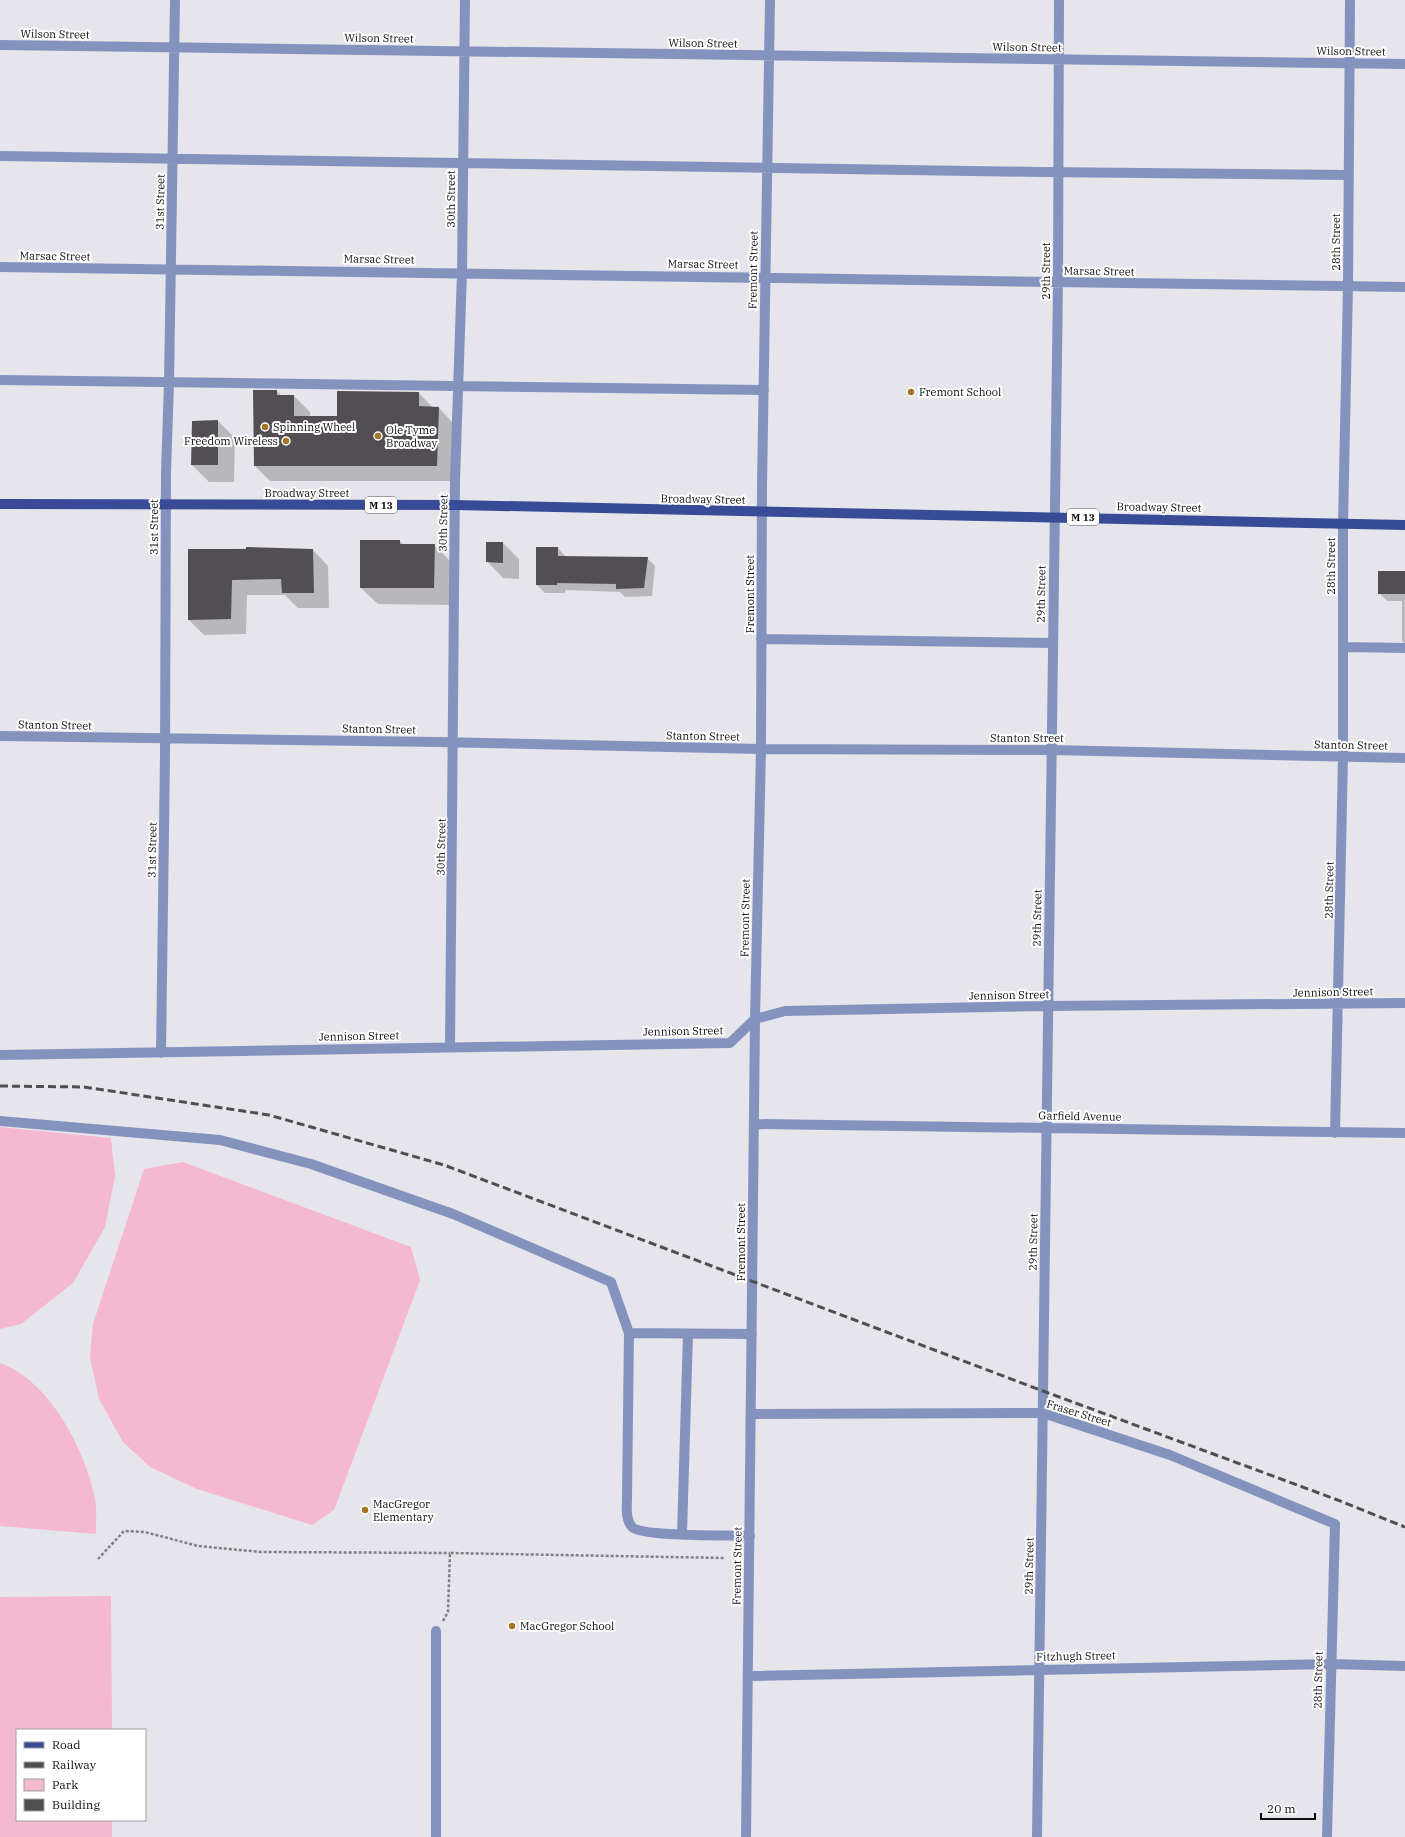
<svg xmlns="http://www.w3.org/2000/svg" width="1405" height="1837" font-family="'IBM Plex Serif',serif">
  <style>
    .green { fill: #f5b8d1 }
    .shadow { fill: #0003 }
    .building { fill: #534e53 }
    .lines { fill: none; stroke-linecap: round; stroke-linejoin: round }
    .path { stroke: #817f84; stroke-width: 2.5; stroke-dasharray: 3 2; stroke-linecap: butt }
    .minor { stroke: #8493be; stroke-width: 10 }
    .major { stroke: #374b96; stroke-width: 10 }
    .rail { stroke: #4f4e51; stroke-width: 3; stroke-dasharray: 8 4; stroke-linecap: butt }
    .poi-dot { fill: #a37528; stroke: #fff; stroke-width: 1.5 }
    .labels { text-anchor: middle; stroke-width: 4; stroke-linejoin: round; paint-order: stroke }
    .shield { fill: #fff; stroke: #575658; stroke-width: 1 }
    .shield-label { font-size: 10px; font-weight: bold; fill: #0f0e10 }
    .street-label { font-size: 11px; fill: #0f0e10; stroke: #fff }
    .poi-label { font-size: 11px; fill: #0f0e10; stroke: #fff; text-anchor: start }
  </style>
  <rect width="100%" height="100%" fill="#e7e5ec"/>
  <path class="green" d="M0,1127L111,1138L115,1176L105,1227L73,1283L21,1324L0,1329Z
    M183,1162L411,1247L420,1280L334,1510L312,1525L197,1489L150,1467L123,1442L99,1399L90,1357L93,1324L144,1169Z
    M0,1363C49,1380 85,1449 95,1498C97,1509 96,1523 96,1534L0,1526Z
    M111,1596L112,1730H17V1820H112V1837H0V1597Z"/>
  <path class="shadow" d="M277,391L282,396H294L310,412V417H338L419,393L433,408H439L454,424L452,481H270L255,466Z
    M218,421L235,438L234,482H209L192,465Z
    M400,541L404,545H434L451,562V605L378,604L361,588Z
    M503,543L519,559V579L503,578L487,561Z
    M265,548L313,550L328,566L329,608H298L285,595H247L246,634L204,635L189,620V550Z
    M558,548L566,557L647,558L655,566L652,596L625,597L620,592L565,590V593H545L537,585Z
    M1405,572V644L1402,641V601H1387L1379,593Z"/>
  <path class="building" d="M253,390H277V395H294V416H337V391L419,392V406L439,407L437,466H254Z
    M218,420V465H191L192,421Z
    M360,540H400V544H435L434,588H360Z
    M486,542H503V563L486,562Z
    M246,547L313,549L314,593H282L281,579L232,580L231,619L188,620V549H246Z
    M536,547H558V556L648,557L644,588L616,589V584L557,583V585H536Z
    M1378,571H1405V594H1378Z"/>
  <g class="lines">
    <path class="path" d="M98,1559L124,1531L145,1532L198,1546L261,1552L450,1553
      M443,1621L448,1612L450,1553L725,1558"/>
    <path class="minor" d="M0,45L1405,64
      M0,156L1041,172L1349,175
      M0,267L1405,287
      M0,380L764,390
      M761,639L1052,643
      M1343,647L1405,648
      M0,736L437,742L761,749L1052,750L1405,758
      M450,1046L455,480L462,272L465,0
      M161,1053L165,755L166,472L169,383L175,0
      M0,1055L730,1043L755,1019L785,1011L1047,1006L1405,1003
      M0,1121L220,1140L311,1164L453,1214L611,1282L629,1333
      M754,1124L1405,1133
      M1335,1133L1343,757V524L1348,285L1350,0
      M751,1414L1043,1413L1170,1455L1335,1524L1327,1837
      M682,1534L688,1334
      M750,1536C731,1535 641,1537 632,1527C625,1519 627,1507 627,1497L629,1333L752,1334
      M436,1631V1837
      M748,1676L1331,1664L1405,1666
      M746,1837L755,1019L761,749L762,486L770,0
      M1037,1837L1058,283L1059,0"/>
    <path class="major" d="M0,504L455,505L1405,525"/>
    <path class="rail" d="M0,1086L84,1087L269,1115L444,1165L1043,1391L1335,1499L1405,1527"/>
  </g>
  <g class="poi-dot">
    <circle cx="911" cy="392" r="4"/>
    <circle cx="265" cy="427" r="4"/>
    <circle cx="378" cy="436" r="4"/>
    <circle cx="286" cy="441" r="4"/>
    <circle cx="365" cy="1510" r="4"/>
    <circle cx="512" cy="1626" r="4"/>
  </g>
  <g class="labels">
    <g class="shield">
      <rect x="365" y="497" width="32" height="16" rx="3"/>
      <rect x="1067" y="509" width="32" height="16" rx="3"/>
    </g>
    <g class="shield-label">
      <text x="381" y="509">M 13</text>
      <text x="1083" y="521">M 13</text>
    </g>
    <g class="street-label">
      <text transform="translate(55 34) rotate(1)" y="4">Wilson Street</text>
      <text transform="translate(379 38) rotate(1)" y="4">Wilson Street</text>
      <text transform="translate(703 43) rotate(1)" y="4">Wilson Street</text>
      <text transform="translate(1027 47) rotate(1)" y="4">Wilson Street</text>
      <text transform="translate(1351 51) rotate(1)" y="4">Wilson Street</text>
      <text transform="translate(451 199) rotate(-90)" y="4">30th Street</text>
      <text transform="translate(160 202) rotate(-89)" y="4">31st Street</text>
      <text transform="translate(1336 242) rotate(-90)" y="4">28th Street</text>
      <text transform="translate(55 256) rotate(1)" y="4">Marsac Street</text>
      <text transform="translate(379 259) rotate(1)" y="4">Marsac Street</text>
      <text transform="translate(703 264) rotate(1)" y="4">Marsac Street</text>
      <text transform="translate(753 270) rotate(-89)" y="4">Fremont Street</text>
      <text transform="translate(1046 271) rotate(-90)" y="4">29th Street</text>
      <text transform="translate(1099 271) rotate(1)" y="4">Marsac Street</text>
      <text x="307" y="497">Broadway Street</text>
      <text transform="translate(703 499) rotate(1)" y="4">Broadway Street</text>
      <text transform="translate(1159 507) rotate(1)" y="4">Broadway Street</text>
      <text transform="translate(443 523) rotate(-89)" y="4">30th Street</text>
      <text transform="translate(154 527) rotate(-90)" y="4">31st Street</text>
      <text transform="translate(1331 566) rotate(-90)" y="4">28th Street</text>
      <text transform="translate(750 594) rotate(-90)" y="4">Fremont Street</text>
      <text transform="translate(1041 594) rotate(-89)" y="4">29th Street</text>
      <text transform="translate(55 725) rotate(1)" y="4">Stanton Street</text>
      <text transform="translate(379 729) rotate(1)" y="4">Stanton Street</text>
      <text transform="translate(703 736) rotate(1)" y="4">Stanton Street</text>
      <text x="1027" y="742">Stanton Street</text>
      <text transform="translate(1351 745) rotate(1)" y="4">Stanton Street</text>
      <text transform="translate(441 847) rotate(-89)" y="4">30th Street</text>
      <text transform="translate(152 850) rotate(-89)" y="4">31st Street</text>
      <text transform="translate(1329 890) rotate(-89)" y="4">28th Street</text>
      <text transform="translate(745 918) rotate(-89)" y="4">Fremont Street</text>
      <text transform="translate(1037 918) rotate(-89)" y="4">29th Street</text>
      <text transform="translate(1333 992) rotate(-1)" y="4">Jennison Street</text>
      <text transform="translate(1009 995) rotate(-1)" y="4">Jennison Street</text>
      <text transform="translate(683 1031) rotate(-1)" y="4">Jennison Street</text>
      <text transform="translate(359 1036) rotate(-1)" y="4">Jennison Street</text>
      <text transform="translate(1080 1116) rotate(1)" y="4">Garfield Avenue</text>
      <text transform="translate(741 1242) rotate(-90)" y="4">Fremont Street</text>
      <text transform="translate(1033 1242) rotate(-89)" y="4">29th Street</text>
      <text transform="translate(1079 1413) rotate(17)" y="4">Fraser Street</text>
      <text transform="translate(737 1566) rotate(-89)" y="4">Fremont Street</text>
      <text transform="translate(1029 1566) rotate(-89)" y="4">29th Street</text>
      <text transform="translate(1076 1656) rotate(-1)" y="4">Fitzhugh Street</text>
      <text transform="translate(1318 1680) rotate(-89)" y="4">28th Street</text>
    </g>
    <g class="poi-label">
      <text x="919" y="396">Fremont School</text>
      <text x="273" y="431">Spinning Wheel</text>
      <text x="386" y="434">Ole Tyme<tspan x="386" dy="13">Broadway</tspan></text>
      <text x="278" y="445" text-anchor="end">Freedom Wireless</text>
      <text x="373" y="1508">MacGregor<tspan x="373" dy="13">Elementary</tspan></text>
      <text x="520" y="1630">MacGregor School</text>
    </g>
  </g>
  <rect x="16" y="1729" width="130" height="92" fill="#ffffff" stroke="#9f9f9f"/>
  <rect x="24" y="1742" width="20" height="6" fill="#374b96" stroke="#9f9f9f"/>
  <text x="52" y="1749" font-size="12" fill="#0f0e10">Road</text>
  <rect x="24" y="1762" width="20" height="6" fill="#4f4e51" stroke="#9f9f9f"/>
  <text x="52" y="1769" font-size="12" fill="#0f0e10">Railway</text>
  <rect x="24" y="1779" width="20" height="12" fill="#f5b8d1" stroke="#9f9f9f"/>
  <text x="52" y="1789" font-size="12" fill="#0f0e10">Park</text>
  <rect x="24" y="1799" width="20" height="12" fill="#534e53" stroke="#9f9f9f"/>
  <text x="52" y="1809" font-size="12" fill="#0f0e10">Building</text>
  <path d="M1261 1813v6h54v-6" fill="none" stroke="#0f0e10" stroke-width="2"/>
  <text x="1267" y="1813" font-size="12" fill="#0f0e10" stroke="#ffffff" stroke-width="3" paint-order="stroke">20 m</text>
</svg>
